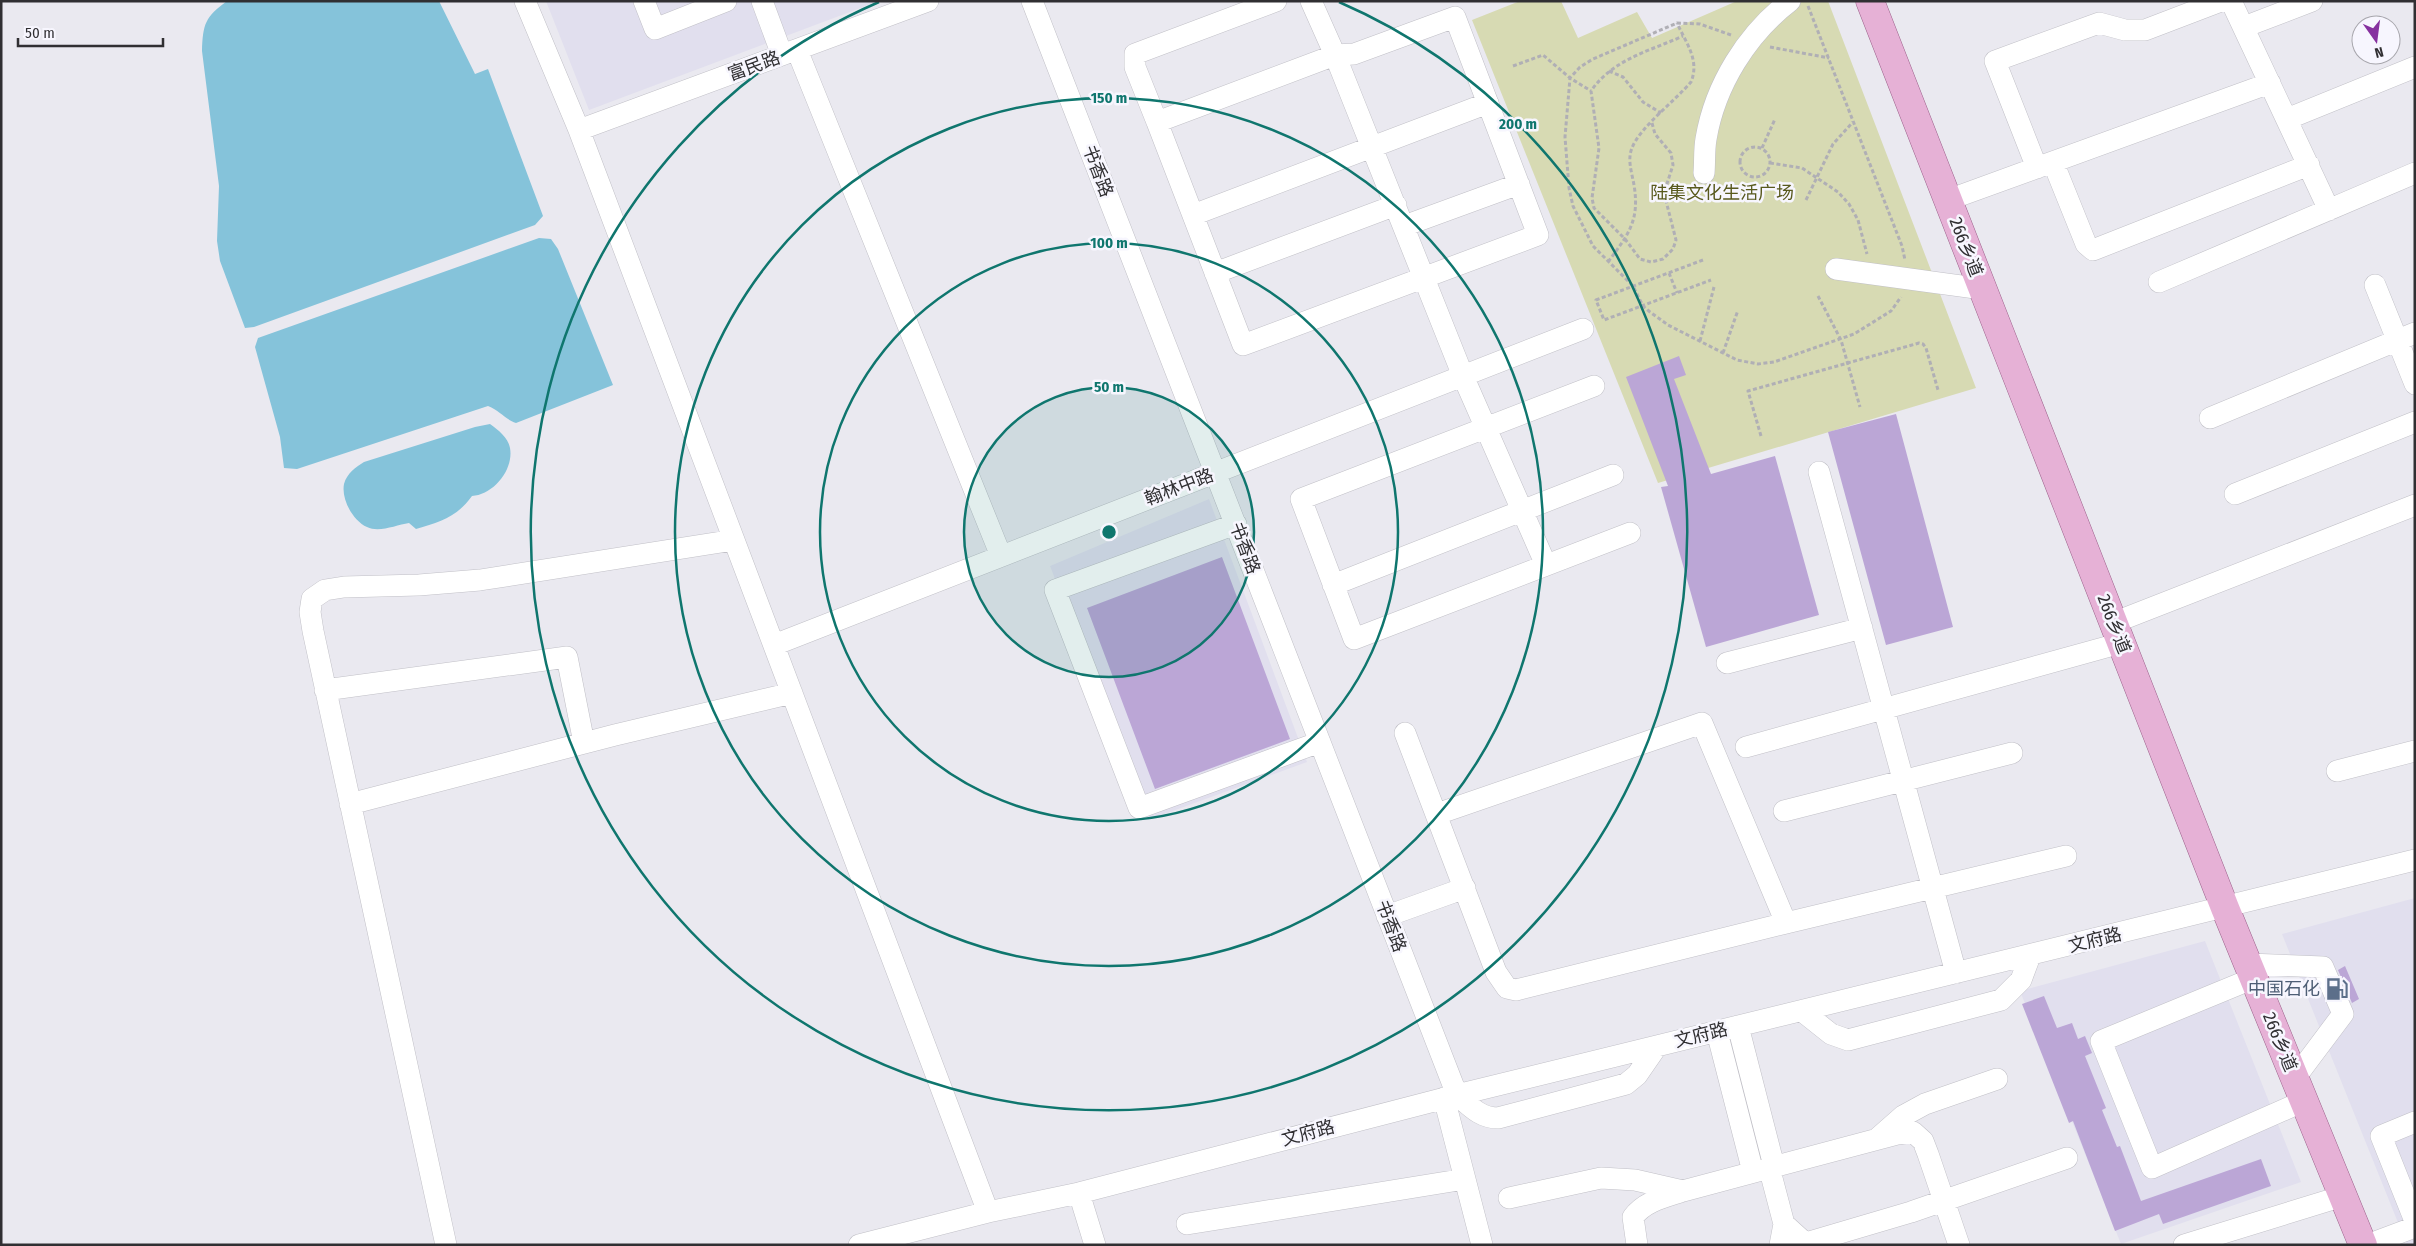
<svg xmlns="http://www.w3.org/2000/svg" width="2416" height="1246" font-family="'Fira Sans Condensed','Noto Sans SC',sans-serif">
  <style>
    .built { fill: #e1dfee }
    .green { fill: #d7dab3 }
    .water { fill: #85c3da }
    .building { fill: #bba6d6 }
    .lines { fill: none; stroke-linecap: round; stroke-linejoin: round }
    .minor-casing { stroke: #c1c0c7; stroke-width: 22 }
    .major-casing { stroke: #9c628b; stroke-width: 29 }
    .path { stroke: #b0afb5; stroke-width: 3; stroke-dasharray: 4 2.5; stroke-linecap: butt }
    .minor { stroke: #fff; stroke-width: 21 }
    .major { stroke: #e6b1d6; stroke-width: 28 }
    .ring { fill: none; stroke: #0f766e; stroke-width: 2.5 }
    .labels { text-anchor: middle; stroke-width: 5; stroke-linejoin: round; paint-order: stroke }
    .street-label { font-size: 18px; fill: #302f32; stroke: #f7f6fe }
    .park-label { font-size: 18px; fill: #58591d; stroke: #f7f6fe }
    .service-label { font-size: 18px; fill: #4e5e75; stroke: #f7f6fe; text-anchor: end }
    .centre { fill: #0f766e; stroke: #f7f6fe; stroke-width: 2.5 }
    .ring-label { font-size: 15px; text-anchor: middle; font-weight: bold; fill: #0f766e; stroke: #f7f6fe; stroke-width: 5; stroke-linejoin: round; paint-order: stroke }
  </style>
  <rect width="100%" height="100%" fill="#eae9f0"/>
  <path class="built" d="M546,1H879L589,110Z
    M1209,499L1307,762L1148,820L1050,566Z
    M2415,898V1245H2407L2282,934Z
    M2205,941L2301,1182L2121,1244L2020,991Z"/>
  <path class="green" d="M1520,1H1561L1578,38L1637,12L1652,38L1737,1H1828L1976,388L1658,483L1472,20Z"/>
  <path class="water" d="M227,1H439L475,74L488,69L543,216L535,225L254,327L245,328L220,261L217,241L219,186L202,51C203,24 205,17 227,1Z
    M539,238L551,239L558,249L613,385L516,423C505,419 500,411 488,406L297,469L284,468L280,437L255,347L258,338Z
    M490,424C498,430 508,437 510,448C514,470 493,495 472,496C457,517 440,522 416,529L409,523C396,525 379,533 367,527C353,521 341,499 344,484C347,473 356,467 364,462L475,427Z"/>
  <path class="building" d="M1679,356L1686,375L1674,379L1711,474L1775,456L1819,615L1706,647L1661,487L1668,486L1626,377Z
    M1896,414L1953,627L1886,645L1828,432Z
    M1222,557L1290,739L1155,789L1087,608Z
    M2345,966L2359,999L2352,1003L2338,970Z
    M2044,996L2057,1028L2072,1023L2078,1039L2085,1036L2092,1053L2085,1056L2106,1108L2102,1110L2117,1147L2120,1146L2141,1201L2261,1159L2271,1186L2163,1224L2159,1214L2115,1231L2073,1121L2069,1123L2022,1004Z"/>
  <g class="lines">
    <defs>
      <path id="minor" d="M525,1L579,130L988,1212
        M644,1L655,29L726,1
        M762,1L782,55
        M1032,1L1457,1095C1470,1106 1480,1118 1498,1118L1626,1084L1637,1075L1657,1046
        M1311,1L1335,55L1463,376L1546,565
        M2231,1L2329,210
        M1455,17L1538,235L1243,345L1157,122L1335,55L1354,54Z
        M2244,27L2312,1
        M797,50L1001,556
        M2287,119L2415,67
        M1157,122L1135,67V54L1276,1
        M579,130L928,1
        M2053,162L2086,244L2093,250L2309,165
        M2037,168L1995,61L2099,23L2125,30H2145L2221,1
        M1704,173C1705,162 1704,150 1706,139C1715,85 1747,34 1790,1
        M1948,200L2270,83
        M1193,215L1488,103
        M1404,226L1519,184
        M1836,269L1983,289
        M1215,273L1396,205
        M2159,282L2415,173
        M2375,285L2415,384
        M1594,386L1301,499L1354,639L1630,533
        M2210,418L2415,333
        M1819,472L1956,973
        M2235,494L2415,422
        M1236,524L1055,590L1139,808L1320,742
        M1333,585L1613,475
        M2113,623L2415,505
        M774,645L1583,329
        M1727,663L1862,628
        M325,690L567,657L584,743
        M1405,733L1496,972L1507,988L1516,990L1786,923
        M1746,747L2121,643
        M2337,771L2415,751
        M350,804L615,735L792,693
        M1784,811L2012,753
        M1437,814L1702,723L1786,923L2066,856
        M1387,916L1465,888
        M2248,964L2323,967L2343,1014L2295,1078
        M2254,978L2101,1041L2152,1168L2304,1101
        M1802,1011L1831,1034L1848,1040L2001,1000L2021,980L2030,956
        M1738,1026L1774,1166
        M1717,1032L1753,1172
        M1444,1098L1482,1245
        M2415,1122L2381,1136L2415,1221
        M1878,1138L1903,1116L1925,1104L1997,1079
        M1769,1167L1784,1224L1805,1243
        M1079,1193L1095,1245
        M1509,1198L1601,1178L1635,1180L1683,1191
        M1187,1224L1465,1179
        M446,1245L313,631L310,612L312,599L325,590L344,587L419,585L480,580L734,540
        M859,1245L988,1212L1079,1193L1457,1095L2415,860
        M1637,1245L1633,1217C1645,1201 1665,1197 1683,1191L1897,1134L1913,1132L1923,1141L1928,1154L1959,1245
        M1780,1245L1784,1224
        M1799,1245L1911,1212L2067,1158
        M2184,1245L2343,1196
        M2367,1245L2415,1227"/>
      <path id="major" d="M1870,1L2225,908L2363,1245"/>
    </defs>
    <use href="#minor" class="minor-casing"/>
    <use href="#major" class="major-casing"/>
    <path class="path" d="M1808,6L1902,246L1905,260
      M1731,35L1700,24L1677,23L1593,59L1580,67L1570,78L1565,137L1569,188L1573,206L1593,246L1633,286L1643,306L1650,312L1668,325L1737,360L1758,364L1774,362L1854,334L1891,311L1901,297
      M1770,47L1829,58
      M1513,66L1543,55L1570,78L1591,91
      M1609,71L1623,77L1643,102L1661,113
      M1652,123L1655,134L1671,153L1673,165L1664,193L1676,240L1673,249L1663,259L1651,262L1640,259L1625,239L1594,208L1592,198L1599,148L1591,91C1613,59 1650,51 1683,36
      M1740 162a15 15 0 1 1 30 0a15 15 0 1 1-30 0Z
      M1762,148L1775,119
      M1770,163L1802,168L1838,192L1849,204L1858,220L1867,254
      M1806,200L1833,144L1853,122
      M1703,260L1596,300L1604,320L1711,280
      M1608,262C1628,235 1640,221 1634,185C1632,173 1627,160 1632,148C1640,127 1676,100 1691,82C1700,60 1686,43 1677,23
      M1669,273L1677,293
      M1818,296L1841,340L1860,407
      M1700,341L1714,287
      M1723,353L1738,310
      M1761,436L1748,391L1919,343L1923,344L1926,348L1938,390"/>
    <use href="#minor" class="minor"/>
    <use href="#major" class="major"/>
  </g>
  <circle cx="1109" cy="532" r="145" fill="#0f766e" fill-opacity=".12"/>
  <g class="ring">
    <circle cx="1109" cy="532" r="145"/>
    <circle cx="1109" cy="532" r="289"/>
    <circle cx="1109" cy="532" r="434"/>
    <path d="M1339 2A578 578 0 1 1 879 2"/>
  </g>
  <defs>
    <symbol id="fuel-bare" viewBox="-9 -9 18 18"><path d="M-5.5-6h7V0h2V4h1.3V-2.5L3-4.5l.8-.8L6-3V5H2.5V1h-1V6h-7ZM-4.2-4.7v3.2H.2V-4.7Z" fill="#5c6f8a" stroke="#f7f6fe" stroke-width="2.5" paint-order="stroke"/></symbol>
  </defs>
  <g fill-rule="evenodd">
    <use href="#fuel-bare" x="2321" y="973" width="32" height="32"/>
  </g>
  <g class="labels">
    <g class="street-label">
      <text transform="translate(754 66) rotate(-20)" y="6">富民路</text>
      <text transform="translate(1098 171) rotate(69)" y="6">书香路</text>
      <text transform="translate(1966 247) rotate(69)" y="6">266乡道</text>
      <text transform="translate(1179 487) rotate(-21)" y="6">翰林中路</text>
      <text transform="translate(1245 548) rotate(69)" y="6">书香路</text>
      <text transform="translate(2114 624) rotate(69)" y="6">266乡道</text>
      <text transform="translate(1391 926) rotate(69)" y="6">书香路</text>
      <text transform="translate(2095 940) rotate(-14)" y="6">文府路</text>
      <text transform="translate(1701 1035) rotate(-14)" y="6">文府路</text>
      <text transform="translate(2280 1042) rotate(68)" y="6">266乡道</text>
      <text transform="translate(1308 1133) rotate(-15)" y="6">文府路</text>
    </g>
    <g class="park-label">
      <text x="1722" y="199">陆集文化生活广场</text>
    </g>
    <g class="service-label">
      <text x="2320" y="995">中国石化</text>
    </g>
  </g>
  <circle cx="1109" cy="532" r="8" class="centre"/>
  <g class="ring-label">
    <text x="1109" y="103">150 m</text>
    <text x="1518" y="129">200 m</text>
    <text x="1109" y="248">100 m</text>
    <text x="1109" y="392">50 m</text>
  </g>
  <rect width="2416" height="1246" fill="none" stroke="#302f32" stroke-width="5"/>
  <g transform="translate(2376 40) rotate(166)"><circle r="24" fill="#f7f6fe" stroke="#a7a6ac"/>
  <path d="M0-4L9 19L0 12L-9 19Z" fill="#86319f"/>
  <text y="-8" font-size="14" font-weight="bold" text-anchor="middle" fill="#302f32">N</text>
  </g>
  <path d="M18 38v8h145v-8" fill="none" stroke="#302f32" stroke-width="2.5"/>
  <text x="25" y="38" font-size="15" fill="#302f32" stroke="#f7f6fe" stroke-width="4" paint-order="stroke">50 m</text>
</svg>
